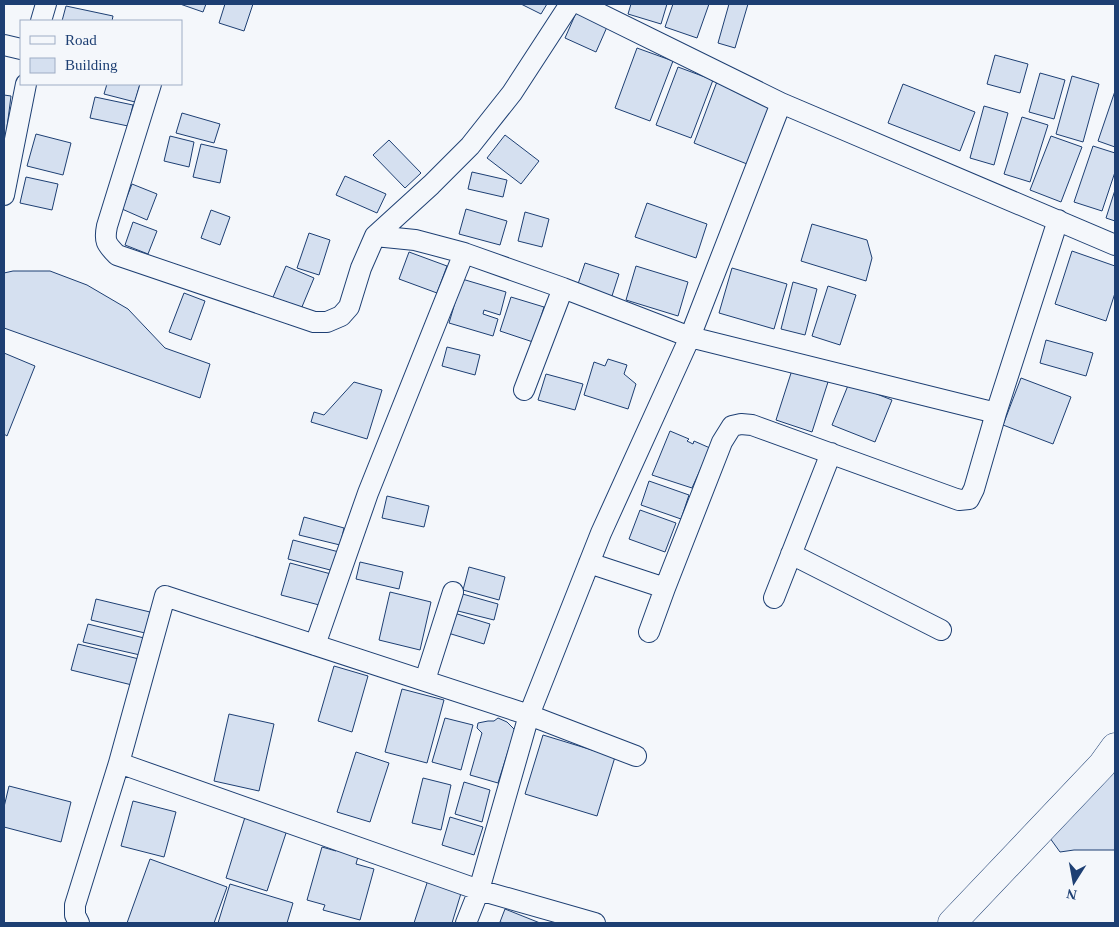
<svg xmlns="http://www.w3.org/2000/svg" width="1119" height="927" font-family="Georgia,serif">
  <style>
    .building { fill: #d5e0f0; stroke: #1d3f73 }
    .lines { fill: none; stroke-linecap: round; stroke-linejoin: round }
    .minor-casing { stroke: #1d3f73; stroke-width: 22 }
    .secondary-casing { stroke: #1d3f73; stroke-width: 29 }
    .minor { stroke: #f4f7fb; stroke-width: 20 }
    .secondary { stroke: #f4f7fb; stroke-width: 28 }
  </style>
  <rect width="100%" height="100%" fill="#f4f7fb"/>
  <path class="building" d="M180,4H206L203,12Z
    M225,4H253L244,31L219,23Z
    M521,4H547L541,14Z
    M631,4H667L661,24L628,14Z
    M673,4H709L697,38L665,27Z
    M729,4H748L735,48L718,43Z
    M66,6L113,16L112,21H62Z
    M576,13L607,27L596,52L565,38Z
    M637,48L673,61L650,121L615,108Z
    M995,55L1028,64L1020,93L987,84Z
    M678,67L713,80L691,138L656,125Z
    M1040,73L1065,80L1054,119L1029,112Z
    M1072,76L1099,84L1083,142L1056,134Z
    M718,79L772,99L747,164L694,143Z
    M107,84H140L135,102L104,94Z
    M903,84L975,112L960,151L888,123Z
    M1115,91V147L1098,141Z
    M4,95L11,96L5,143H4Z
    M95,97L133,105L128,126L90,118Z
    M984,106L1008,113L994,165L970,158Z
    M182,113L220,124L214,143L176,133Z
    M1022,117L1048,125L1030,182L1004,174Z
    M36,134L71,143L63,175L27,166Z
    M505,135L539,161L521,184L487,158Z
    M170,136L194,142L189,167L164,161Z
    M1051,136L1082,147L1061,202L1030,190Z
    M389,140L421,173L405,188L373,155Z
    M201,144L227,150L220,183L193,177Z
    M1093,146L1115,153V172L1102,211L1074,202Z
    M472,172L507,180L503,197L468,189Z
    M345,176L386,194L377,213L336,195Z
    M26,177L58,184L52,210L20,203Z
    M132,184L157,194L147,220L122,209Z
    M1115,190V221L1106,218Z
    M647,203L707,224L696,258L635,237Z
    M466,209L507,221L500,245L459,234Z
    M211,210L230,217L220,245L201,238Z
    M525,212L549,219L542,247L518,241Z
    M133,222L157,231L148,254L125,245Z
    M812,224L867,240L872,258L866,281L801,261Z
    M309,233L330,240L319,275L297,268Z
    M1072,251L1115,266V293L1106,321L1055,304Z
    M409,252L447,266L437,293L399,279Z
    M585,263L619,274L611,299L577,287Z
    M286,266L314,278L299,314L271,302Z
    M636,266L688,282L678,316L626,300Z
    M732,268L787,284L774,329L719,313Z
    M13,271H50L87,285L128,309L165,348L210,364L200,398L4,328V273Z
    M462,279L506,292L500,315L484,310L483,314L498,319L493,336L449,323Z
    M793,282L817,289L805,335L781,329Z
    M828,286L856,295L840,345L812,336Z
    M184,293L205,301L191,340L169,332Z
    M511,297L544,307L533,342L500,331Z
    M1046,340L1093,353L1086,376L1040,363Z
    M447,347L480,355L475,375L442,366Z
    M4,353L35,366L7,436L4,434Z
    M608,359L627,365L624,374L636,384L628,409L584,395L594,362L605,366Z
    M792,370L828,382L812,432L776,420Z
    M546,374L583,384L575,410L538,400Z
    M1021,378L1071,397L1053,444L1003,425Z
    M354,382L382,390L367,439L311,422L314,412L324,415Z
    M849,383L892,400L875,442L832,425Z
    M670,431L689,439L687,441L693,444L694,441L710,448L692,488L652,475Z
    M649,481L689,495L681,519L641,505Z
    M387,496L429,506L424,527L382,518Z
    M640,510L676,523L665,552L629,539Z
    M304,517L344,528L340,545L299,535Z
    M293,540L339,552L334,571L288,559Z
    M360,562L403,572L399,589L356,579Z
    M290,563L331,574L323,606L281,595Z
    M469,567L505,577L499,600L463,590Z
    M390,592L431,602L420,650L379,640Z
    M459,593L498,604L494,620L454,610Z
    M96,599L150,612L145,633L91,620Z
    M454,613L490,624L484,644L448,633Z
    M88,624L144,638L140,655L83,642Z
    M78,644L139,659L132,685L71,670Z
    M334,666L368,676L352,732L318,721Z
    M402,689L444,700L427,763L385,752Z
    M229,714L274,724L259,791L214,781Z
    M445,718L473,725L461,770L432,762Z
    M498,718L507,722L514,729L519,738L516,747L510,745L498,783L470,775L482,733L477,728L478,723L488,721H494Z
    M543,735L615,757L597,816L525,794Z
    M356,752L389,763L370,822L337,812Z
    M1115,770V850H1074L1060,852L1047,834Z
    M423,778L451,785L441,830L412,823Z
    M464,782L490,790L482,822L455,814Z
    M9,786L71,802L61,842L4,827V807Z
    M133,801L176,812L164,857L121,846Z
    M246,814L288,827L267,891L226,878Z
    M450,817L483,827L474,855L442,845Z
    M322,847L336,851L337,847L359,853L356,864L374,869L360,920L323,910L325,905L307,900Z
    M150,859L227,887L214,923H127Z
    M428,880L462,890L452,923H414Z
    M230,884L293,903L287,923H218Z
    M505,909L540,923H504L500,922Z"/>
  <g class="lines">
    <defs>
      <path id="minor" d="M580,4L781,103
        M41,21L46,4
        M4,45L21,49
        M151,84L107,226C104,241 106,244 117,255L314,322H327L341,316L349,307L361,268L375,236L431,185L470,146L512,93L570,4
        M4,195L26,84
        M375,236L415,240L464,253
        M524,390L563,288
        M791,554L941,630
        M589,563L665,588L722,442L732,426L741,424L752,425L959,500L969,499L974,489L996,413
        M774,598L831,453
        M649,632L665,588
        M315,645L368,493L464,253L563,288L690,337L996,413L1058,220
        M425,680L453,592
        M119,763L165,596L529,715L636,756
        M79,923L75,915V905L119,763L479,890L595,923
        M466,923L479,890L529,715L601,533L690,337L781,103L1115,245"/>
      <path id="secondary" d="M952,923L1102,765L1115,747"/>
    </defs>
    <use href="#minor" class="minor-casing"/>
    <use href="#secondary" class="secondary-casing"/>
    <use href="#minor" class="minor"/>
    <use href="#secondary" class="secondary"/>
  </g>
  <rect width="1119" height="927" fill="none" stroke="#1d3f73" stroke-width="10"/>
  <rect x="20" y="20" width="162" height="65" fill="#f4f7fb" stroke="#9eadc5"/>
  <rect x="30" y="36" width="25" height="8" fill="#f4f7fb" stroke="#9eadc5"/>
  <text x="65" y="45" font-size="15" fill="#1d3f73">Road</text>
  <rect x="30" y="58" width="25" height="15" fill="#d5e0f0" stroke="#9eadc5"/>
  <text x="65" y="70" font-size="15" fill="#1d3f73">Building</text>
  <g transform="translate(1074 882) rotate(191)" stroke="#f4f7fb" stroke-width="4" paint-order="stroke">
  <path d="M0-4L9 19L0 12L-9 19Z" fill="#1d3f73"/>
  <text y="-8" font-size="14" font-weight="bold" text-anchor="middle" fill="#1d3f73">N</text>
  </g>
</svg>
